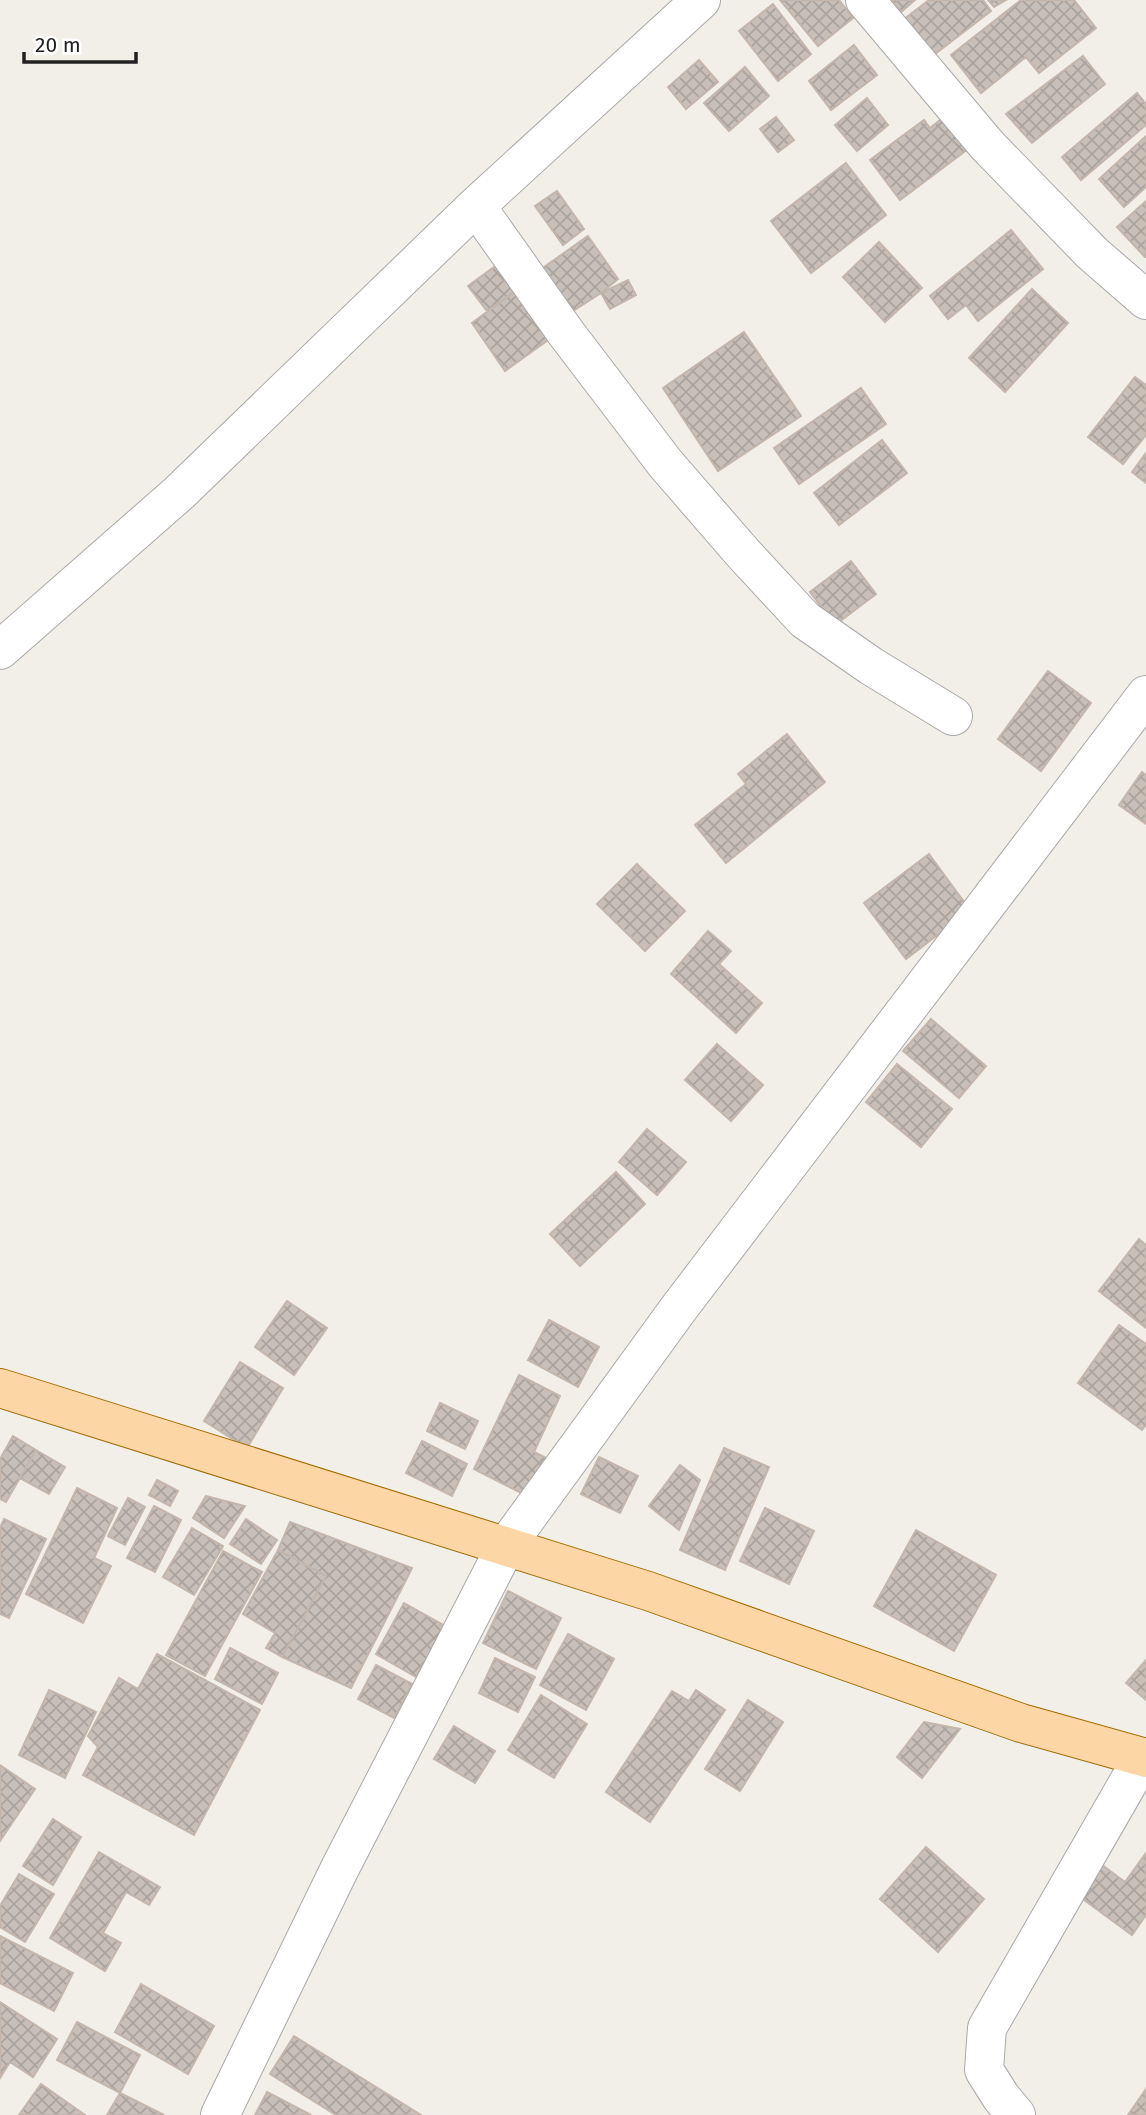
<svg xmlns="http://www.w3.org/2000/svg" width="1146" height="2115" font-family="'Fira Sans',sans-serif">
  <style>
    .building { fill: url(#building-cross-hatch); stroke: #c4b6ab; stroke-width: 2 }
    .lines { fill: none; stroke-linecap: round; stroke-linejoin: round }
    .minor-casing { stroke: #a9a9a9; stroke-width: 40 }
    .major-casing { stroke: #a06b00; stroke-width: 40 }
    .minor { stroke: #fff; stroke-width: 38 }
    .major { stroke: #fcd6a4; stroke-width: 38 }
  </style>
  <defs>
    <pattern id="building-cross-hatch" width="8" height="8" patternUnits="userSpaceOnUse" patternTransform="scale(1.75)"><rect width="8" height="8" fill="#c7bfb8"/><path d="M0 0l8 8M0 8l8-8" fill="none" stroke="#aba49e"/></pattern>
  </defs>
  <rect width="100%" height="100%" fill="#f2efe9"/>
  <path class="building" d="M780,0H839L853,18L818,46Z
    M891,0H915L901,12Z
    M929,0H983L991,11L931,57L903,20Z
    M988,0H1006L994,7Z
    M1021,0H1074L1096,28L1039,73L1026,57L981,93L951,55Z
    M773,4L811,54L778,81L739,31Z
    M854,45L877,75L831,110L809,81Z
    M1083,56L1105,84L1032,143L1006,114Z
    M699,60L718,82L686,109L668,87Z
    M745,67L769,96L729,131L704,103Z
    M1137,93L1146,104V125L1081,180L1062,157Z
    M867,98L888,125L857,151L835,125Z
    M776,117L794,140L778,152L760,129Z
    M944,117L968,149L900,200L870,160L924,120L930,128Z
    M1146,136V187L1124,207L1099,179Z
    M846,163L886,215L811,273L771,221Z
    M557,191L584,229L563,245L535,206Z
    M1146,201V257H1145L1117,227Z
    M1011,230L1043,269L978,321L966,305L948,319L930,296Z
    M588,236L618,279L601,293L567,315L537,272Z
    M879,242L922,288L885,322L843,277Z
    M501,262L519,288L487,311L468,286Z
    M628,280L636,295L610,309L601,293Z
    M519,288L555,335L505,371L472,323Z
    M1032,289L1068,323L1005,392L969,358Z
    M744,332L801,416L718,471L663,388Z
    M1135,377L1146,385V435L1123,464L1088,437Z
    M861,388L886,424L799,484L774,448Z
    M882,440L907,473L839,525L814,493Z
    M1146,453V483L1132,472Z
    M851,561L876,594L835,625L810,592Z
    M1048,671L1091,703L1041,771L998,739Z
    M787,734L825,782L726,863L695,825L746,784L738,774Z
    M1142,772L1146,775V824L1119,805Z
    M929,854L970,910L906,959L864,903Z
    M637,864L685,911L645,951L597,904Z
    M708,931L731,951L719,964L762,1003L736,1033L671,974Z
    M931,1019L986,1066L959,1098L903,1051Z
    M717,1044L763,1085L731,1121L685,1080Z
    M897,1064L952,1109L921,1147L866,1102Z
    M647,1129L686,1162L657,1195L619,1162Z
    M616,1172L645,1204L580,1266L550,1234Z
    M1139,1239L1146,1245V1328L1099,1291Z
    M287,1301L327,1328L294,1375L255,1347Z
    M549,1320L599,1347L578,1387L528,1360Z
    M1119,1325L1146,1344V1425L1142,1430L1078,1383Z
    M240,1362L283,1388L247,1448L204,1421Z
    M519,1375L560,1396L534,1452L550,1460L531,1498L474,1469Z
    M440,1403L478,1421L465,1449L427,1431Z
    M13,1436L36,1450L6,1502L0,1499V1459Z
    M422,1441L467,1464L452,1496L406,1473Z
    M724,1448L769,1467L725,1570L680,1550Z
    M36,1450L65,1467L49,1494L20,1478Z
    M599,1457L638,1476L620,1513L581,1494Z
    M680,1465L700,1480L679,1530L649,1506Z
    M157,1480L178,1491L170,1506L149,1495Z
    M77,1488L117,1508L94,1558L111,1566L83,1623L26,1594Z
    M206,1496L245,1506L224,1538L193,1518Z
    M128,1498L145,1507L125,1545L108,1536Z
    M154,1506L181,1520L155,1572L127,1558Z
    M765,1508L814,1531L789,1584L740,1561Z
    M4,1519L46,1539L9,1618L0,1614V1528Z
    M246,1519L277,1540L261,1564L230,1544Z
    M290,1522L412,1568L351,1688L282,1657L326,1576L278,1550Z
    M192,1528L223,1546L194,1595L163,1577Z
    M916,1530L996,1575L954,1651L874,1606Z
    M278,1550L326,1576L282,1657L266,1648L275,1633L243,1614Z
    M223,1551L262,1572L205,1676L166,1655Z
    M508,1591L561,1618L536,1669L483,1643Z
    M404,1603L445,1626L416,1677L376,1654Z
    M568,1634L614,1659L586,1710L540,1685Z
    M230,1648L278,1673L262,1704L215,1679Z
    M157,1654L260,1710L194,1835L83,1775L98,1747L88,1736L119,1678L138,1689Z
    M495,1658L535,1677L518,1712L479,1693Z
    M1146,1660V1700L1126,1683Z
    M376,1665L412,1684L394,1718L358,1699Z
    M49,1690L96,1712L65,1778L19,1755Z
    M696,1690L725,1710L650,1822L606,1792L672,1691L689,1701Z
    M541,1695L587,1724L554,1778L508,1750Z
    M748,1700L783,1722L740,1791L705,1769Z
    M924,1722L960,1729L922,1778L897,1757Z
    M454,1726L495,1751L475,1783L434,1759Z
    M0,1765L35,1789L0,1841Z
    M53,1819L81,1837L53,1885L23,1866Z
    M926,1847L984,1899L938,1952L880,1899Z
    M99,1852L160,1887L149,1905L126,1892L103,1933L121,1943L105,1971L50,1938Z
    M1146,1853V1915L1132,1935L1076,1894L1098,1862L1125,1882Z
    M19,1874L54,1894L25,1942L0,1927V1906Z
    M0,1936L73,1973L54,2011L0,1983Z
    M141,1984L214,2026L188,2074L115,2032Z
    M0,2002L57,2039L33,2077L10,2062L0,2078Z
    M77,2022L140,2055L120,2093L57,2060Z
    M294,2036L421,2115H336L270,2074Z
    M41,2084L85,2115H19Z
    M1146,2089V2115H1128Z
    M267,2092L311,2115H255Z
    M120,2093L164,2115H107Z"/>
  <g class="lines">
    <defs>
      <path id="minor" d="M865,0L987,145L1092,253L1146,300
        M476,206L566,333L665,463L742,552L805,620L871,666L953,716
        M0,650L179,493L476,206L701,0
        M220,2115L340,1868L506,1546L679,1308L1146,695
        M1016,2115L1001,2097L984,2070L987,2028L1143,1757"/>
      <path id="major" d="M0,1388L648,1591L1021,1723L1146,1758"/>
    </defs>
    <use href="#minor" class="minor-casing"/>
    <use href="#major" class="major-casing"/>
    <use href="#minor" class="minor"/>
    <use href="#major" class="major"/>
  </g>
  <path d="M24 52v10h112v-10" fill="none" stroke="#222222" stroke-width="3.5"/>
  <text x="35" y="52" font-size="21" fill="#222222" stroke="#ffffff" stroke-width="5" paint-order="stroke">20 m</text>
</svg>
